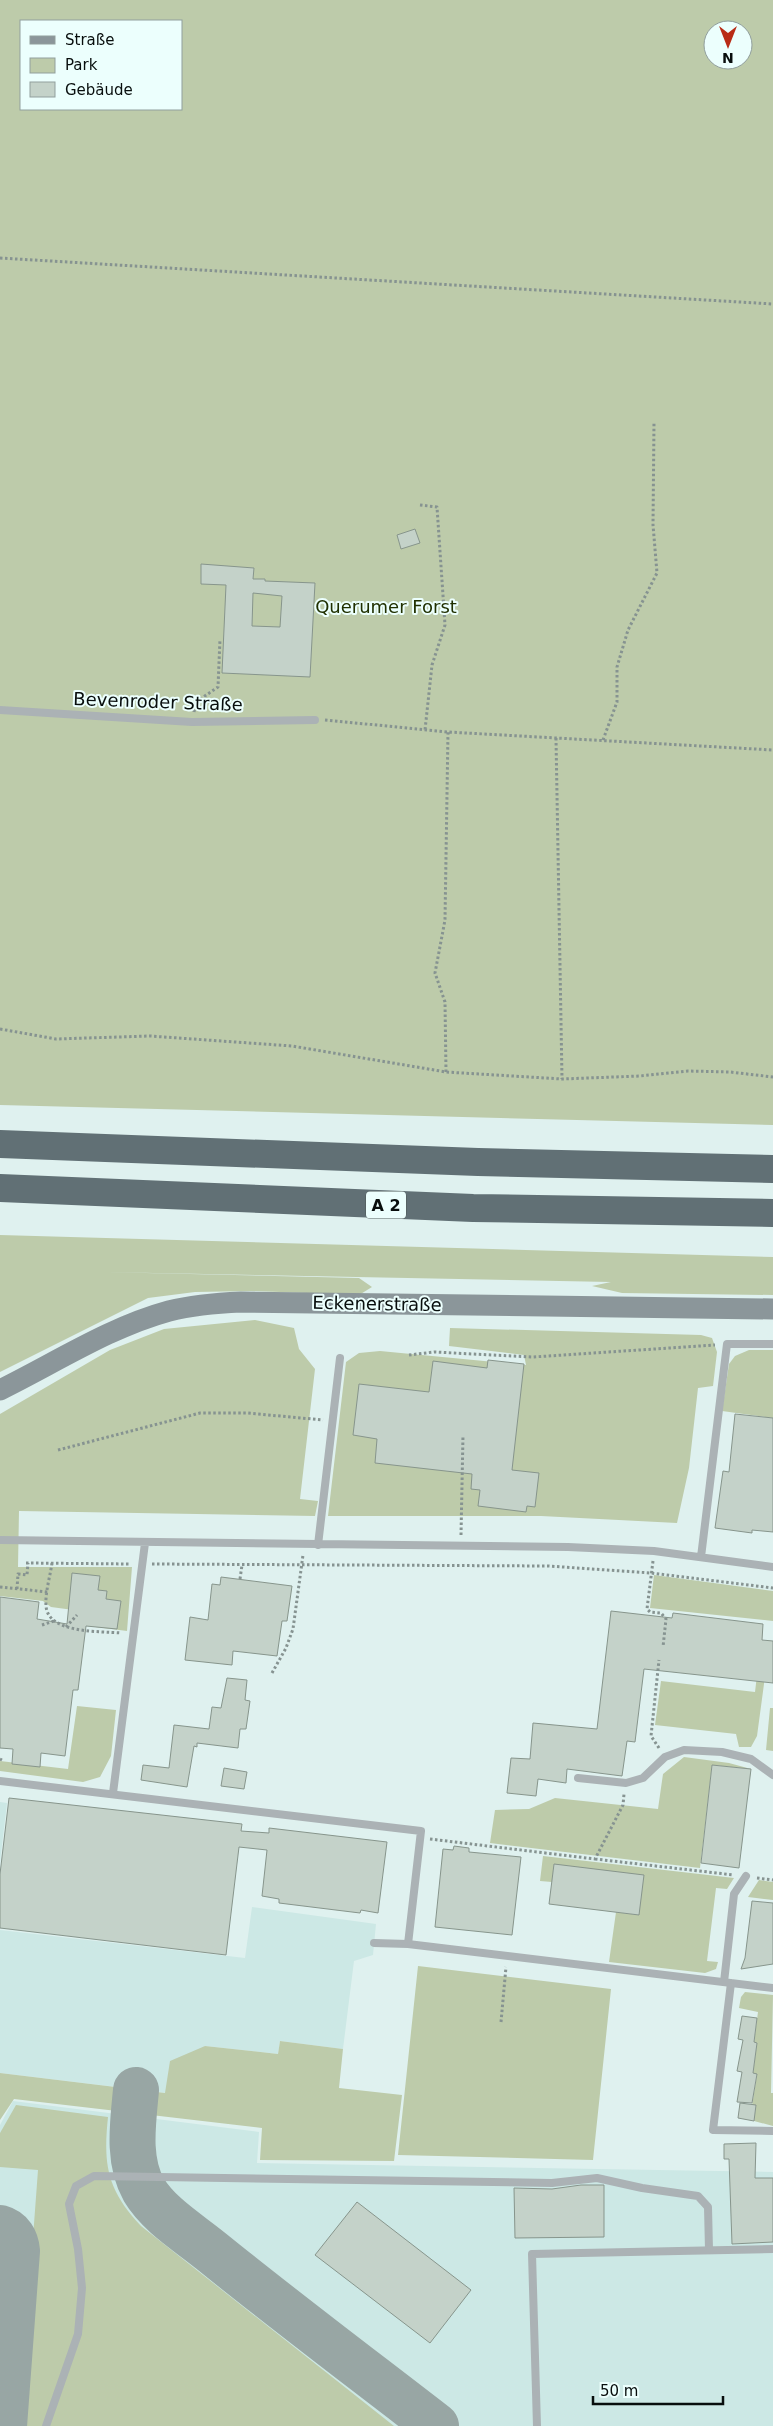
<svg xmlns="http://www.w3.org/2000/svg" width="773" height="2426" font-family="'DejaVu Sans',sans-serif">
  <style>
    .built { fill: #cce8e5 }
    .green { fill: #bdcbaa; fill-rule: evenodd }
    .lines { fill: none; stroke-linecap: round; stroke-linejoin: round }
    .taxiway { stroke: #98a6a4; stroke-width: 46 }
    .building { fill: #c4d2c9; stroke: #87958c; fill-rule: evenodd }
    .path { stroke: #869391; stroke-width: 3; stroke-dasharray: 2.5 2.5; stroke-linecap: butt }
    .lane { stroke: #abb2b5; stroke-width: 8 }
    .secondary { stroke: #8b969a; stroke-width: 21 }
    .highway { stroke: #617075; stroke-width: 28 }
    .labels { text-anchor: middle; stroke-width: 4; stroke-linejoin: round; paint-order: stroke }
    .shield { fill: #ecfffd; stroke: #4c5655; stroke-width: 1 }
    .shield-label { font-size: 16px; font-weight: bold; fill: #080e0d }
    .park-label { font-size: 18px; fill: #203000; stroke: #ecfffd }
    .street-label { font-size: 18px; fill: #080e0d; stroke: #ecfffd }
  </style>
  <rect width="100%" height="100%" fill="#dff1ef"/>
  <path class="built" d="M0,1802L7,1803L0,1862Z
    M252,1907L376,1924L373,1955L354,1961L343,2049L280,2041L278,2054L205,2046L166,2093L0,2073V1930L245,1958Z
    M13,2101L259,2132L257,2163L773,2172V2426H0V2125Z"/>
  <path class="green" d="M0,0H773V1125L0,1105ZM21,21H181V109H21ZM713,30H743V60H713Z
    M0,1235L773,1257V1295L622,1293L592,1286L611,1282L102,1272L359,1278L372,1287L359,1295L251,1291L195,1292L148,1298L0,1372Z
    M255,1320L294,1328L299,1349L315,1369L300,1499L318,1501L315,1516L19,1511L18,1567H132L127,1631L80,1625L81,1611L51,1607L43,1601L0,1596V1414L110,1350L164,1329Z
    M450,1328L701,1335L712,1338L717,1352L713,1386L698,1388L689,1468L677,1523L541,1516H328L346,1362L359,1353L380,1351L526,1365L524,1355L449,1346Z
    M749,1350H773V1418L722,1411L729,1364L735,1356Z
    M654,1575L773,1591V1621L650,1608Z
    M758,1667L766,1669L757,1736L751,1747H739L736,1734L655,1725L661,1681L755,1692Z
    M77,1706L116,1710L111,1756L100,1777L83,1782L0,1771V1761L68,1769Z
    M770,1708H773V1751L766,1750Z
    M684,1757L729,1763L751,1769L712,1765L700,1868L490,1843L495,1810L529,1809L555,1798L658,1809L663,1774Z
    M543,1856L734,1878L727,1889L716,1888L707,1961L718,1962L716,1969L705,1973L609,1962L616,1912L639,1915L554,1864L552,1882L540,1881Z
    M759,1880L773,1882V1900L748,1897Z
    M418,1966L611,1989L593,2160L398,2155Z
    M745,1992L773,1995L771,2093H773V2126L754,2121L756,2105H752L757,2075L753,2073L757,2043L754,2042L758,2012L739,2008L741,1997Z
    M280,2041L343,2049L339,2088L402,2095L394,2161L260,2160L262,2128L14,2099L0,2120V2073L165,2093L170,2061L205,2046L278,2054Z
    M16,2105L108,2117C103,2165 107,2190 141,2226L394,2426H19L38,2170L0,2167V2133Z"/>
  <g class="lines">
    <path class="taxiway" d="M136,2090C133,2123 127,2160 144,2190C159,2215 189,2233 211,2251C285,2311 361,2368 436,2426
      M0,2228C11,2231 16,2240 17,2251L4,2426"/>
  </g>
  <path class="building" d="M415,529L420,543L401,549L397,535Z
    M201,564L254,568L253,579H265V581L315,583L310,677L222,673L226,585L201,584ZM253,593L282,596L280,627L252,626Z
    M488,1360L524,1364L512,1470L539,1473L535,1507L527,1506L526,1512L478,1506L480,1490L471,1489L472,1474L375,1463L377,1439L353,1435L359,1384L429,1392L433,1361L487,1368Z
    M735,1414L773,1418V1532L752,1530V1533L715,1528L723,1471L729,1472Z
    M72,1573L100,1576L98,1590L107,1591L106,1599L121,1601L117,1629L86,1626L78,1690H73L65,1756L41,1753L40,1767L12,1764L13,1749L0,1748V1597L39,1602L37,1619L67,1624Z
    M221,1577L292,1586L287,1621H282L277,1656L233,1651L232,1665L185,1660L190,1617L208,1620L212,1584L220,1585Z
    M611,1611L672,1618L673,1613L763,1624L762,1640L773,1641V1683L644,1669L635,1742L627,1741L622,1776L567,1769L566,1783L538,1779L536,1796L507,1793L511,1758L530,1759L533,1723L597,1729Z
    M227,1678L247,1680L245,1700L250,1701L246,1729H240L238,1748L197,1743V1747L194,1746L187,1787L141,1780L143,1765L169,1768L174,1725L209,1729L212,1707L221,1708Z
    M712,1765L751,1769L739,1868L701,1863Z
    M224,1768L247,1772L244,1789L221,1786Z
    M9,1798L242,1824L241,1831L269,1833V1828L387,1842L378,1913L361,1910L360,1913L279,1903V1899L262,1896L267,1850L239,1847L226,1955L0,1928V1874Z
    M454,1846L469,1848V1852L521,1857L512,1935L435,1927L443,1849L453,1850Z
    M554,1864L644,1875L639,1915L549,1904Z
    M752,1901L773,1903V1964L741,1969L745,1958Z
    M742,2016L757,2018L754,2042L757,2043L753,2073L757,2074L752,2103L737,2102L742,2072L737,2071L743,2040L738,2039Z
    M740,2103L756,2105L754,2121L738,2118Z
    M756,2143L755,2178H773V2242L732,2244L729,2159H724V2144Z
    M581,2185H604V2237L515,2238L514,2188L552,2189Z
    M357,2202L471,2290L430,2343L315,2255Z"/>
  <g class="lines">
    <path class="path" d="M0,258L773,304
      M420,505L437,507L445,625L432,665L425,730
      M194,712L196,702L218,687L220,639
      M325,720L448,732L773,750
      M556,738L562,1079
      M603,740L617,702V667L628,630L657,573L653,525L654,422
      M0,1029L56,1039L150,1036L292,1046L446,1072L562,1079L640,1076L688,1071L730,1072L773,1077
      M446,1072L445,1002L435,973L445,920L448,732
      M409,1355L434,1352L533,1357L715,1345
      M58,1450L200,1413H247L323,1420
      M461,1535L463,1435
      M653,1561L647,1609L650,1612L661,1613L666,1619L663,1647
      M26,1563L131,1564
      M52,1563C50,1577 45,1593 46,1606C48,1634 101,1631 121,1633
      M152,1564L548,1566L651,1573L773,1588
      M240,1579L242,1565
      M0,1587L48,1592
      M17,1589L18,1574L27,1575L28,1563
      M42,1625L54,1621
      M66,1627L77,1615
      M272,1673L286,1648L293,1629L303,1555
      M659,1748L651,1736L659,1660
      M0,1759L2,1760
      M430,1839L595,1859L623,1805L624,1794
      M595,1859L734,1875
      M757,1878L773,1880
      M501,2022L506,1967"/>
    <path class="lane" d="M0,710L192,722L315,720
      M0,1540L568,1547L654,1551L773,1567
      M318,1545L340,1358
      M701,1557L727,1344H773
      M578,1778L626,1783L643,1778L665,1757L684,1750L722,1752L751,1759L773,1775
      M0,1781L421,1831L408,1944L773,1988
      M113,1793L145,1543
      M374,1943L408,1944
      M724,1982L734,1894L746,1876
      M731,1983L713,2130L773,2131
      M46,2426L78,2334L82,2288L78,2249L69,2204L76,2186L94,2176L552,2183L597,2178L642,2188L698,2196L708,2207L709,2250
      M537,2426L532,2254L773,2249"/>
    <path class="secondary" d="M0,1390C55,1363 110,1327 169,1311C193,1305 216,1303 241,1302L773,1309"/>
    <path class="highway" d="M0,1144L478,1162L773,1169
      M0,1188L473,1208L773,1213"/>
  </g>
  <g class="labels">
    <rect class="shield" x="366" y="1191.5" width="40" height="27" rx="4"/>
    <g class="shield-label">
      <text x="386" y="1211">A 2</text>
    </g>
    <g class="park-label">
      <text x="386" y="613">Querumer Forst</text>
    </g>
    <g class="street-label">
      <text transform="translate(158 702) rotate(2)" y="6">Bevenroder Straße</text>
      <text transform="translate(377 1304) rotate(1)" y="6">Eckenerstraße</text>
    </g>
  </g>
  <rect x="20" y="20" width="162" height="90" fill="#ecfffd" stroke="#919f9d"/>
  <rect x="30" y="36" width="25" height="8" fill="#8b969a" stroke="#919f9d"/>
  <text x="65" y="45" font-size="15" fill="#080e0d">Straße</text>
  <rect x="30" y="58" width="25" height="15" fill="#bdcbaa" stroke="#919f9d"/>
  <text x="65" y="70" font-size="15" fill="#080e0d">Park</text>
  <rect x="30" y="82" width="25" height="15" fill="#c4d2c9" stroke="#919f9d"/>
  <text x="65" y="95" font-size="15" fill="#080e0d">Gebäude</text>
  <g transform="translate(728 45) rotate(180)"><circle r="24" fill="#ecfffd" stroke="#919f9d"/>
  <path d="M0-4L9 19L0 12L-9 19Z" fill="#b92c16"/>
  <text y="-8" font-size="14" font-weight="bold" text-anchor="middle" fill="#080e0d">N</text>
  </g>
  <path d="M593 2396v8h130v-8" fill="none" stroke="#080e0d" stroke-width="2.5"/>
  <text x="600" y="2396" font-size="15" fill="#080e0d" stroke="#ecfffd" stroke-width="4" paint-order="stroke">50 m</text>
</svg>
